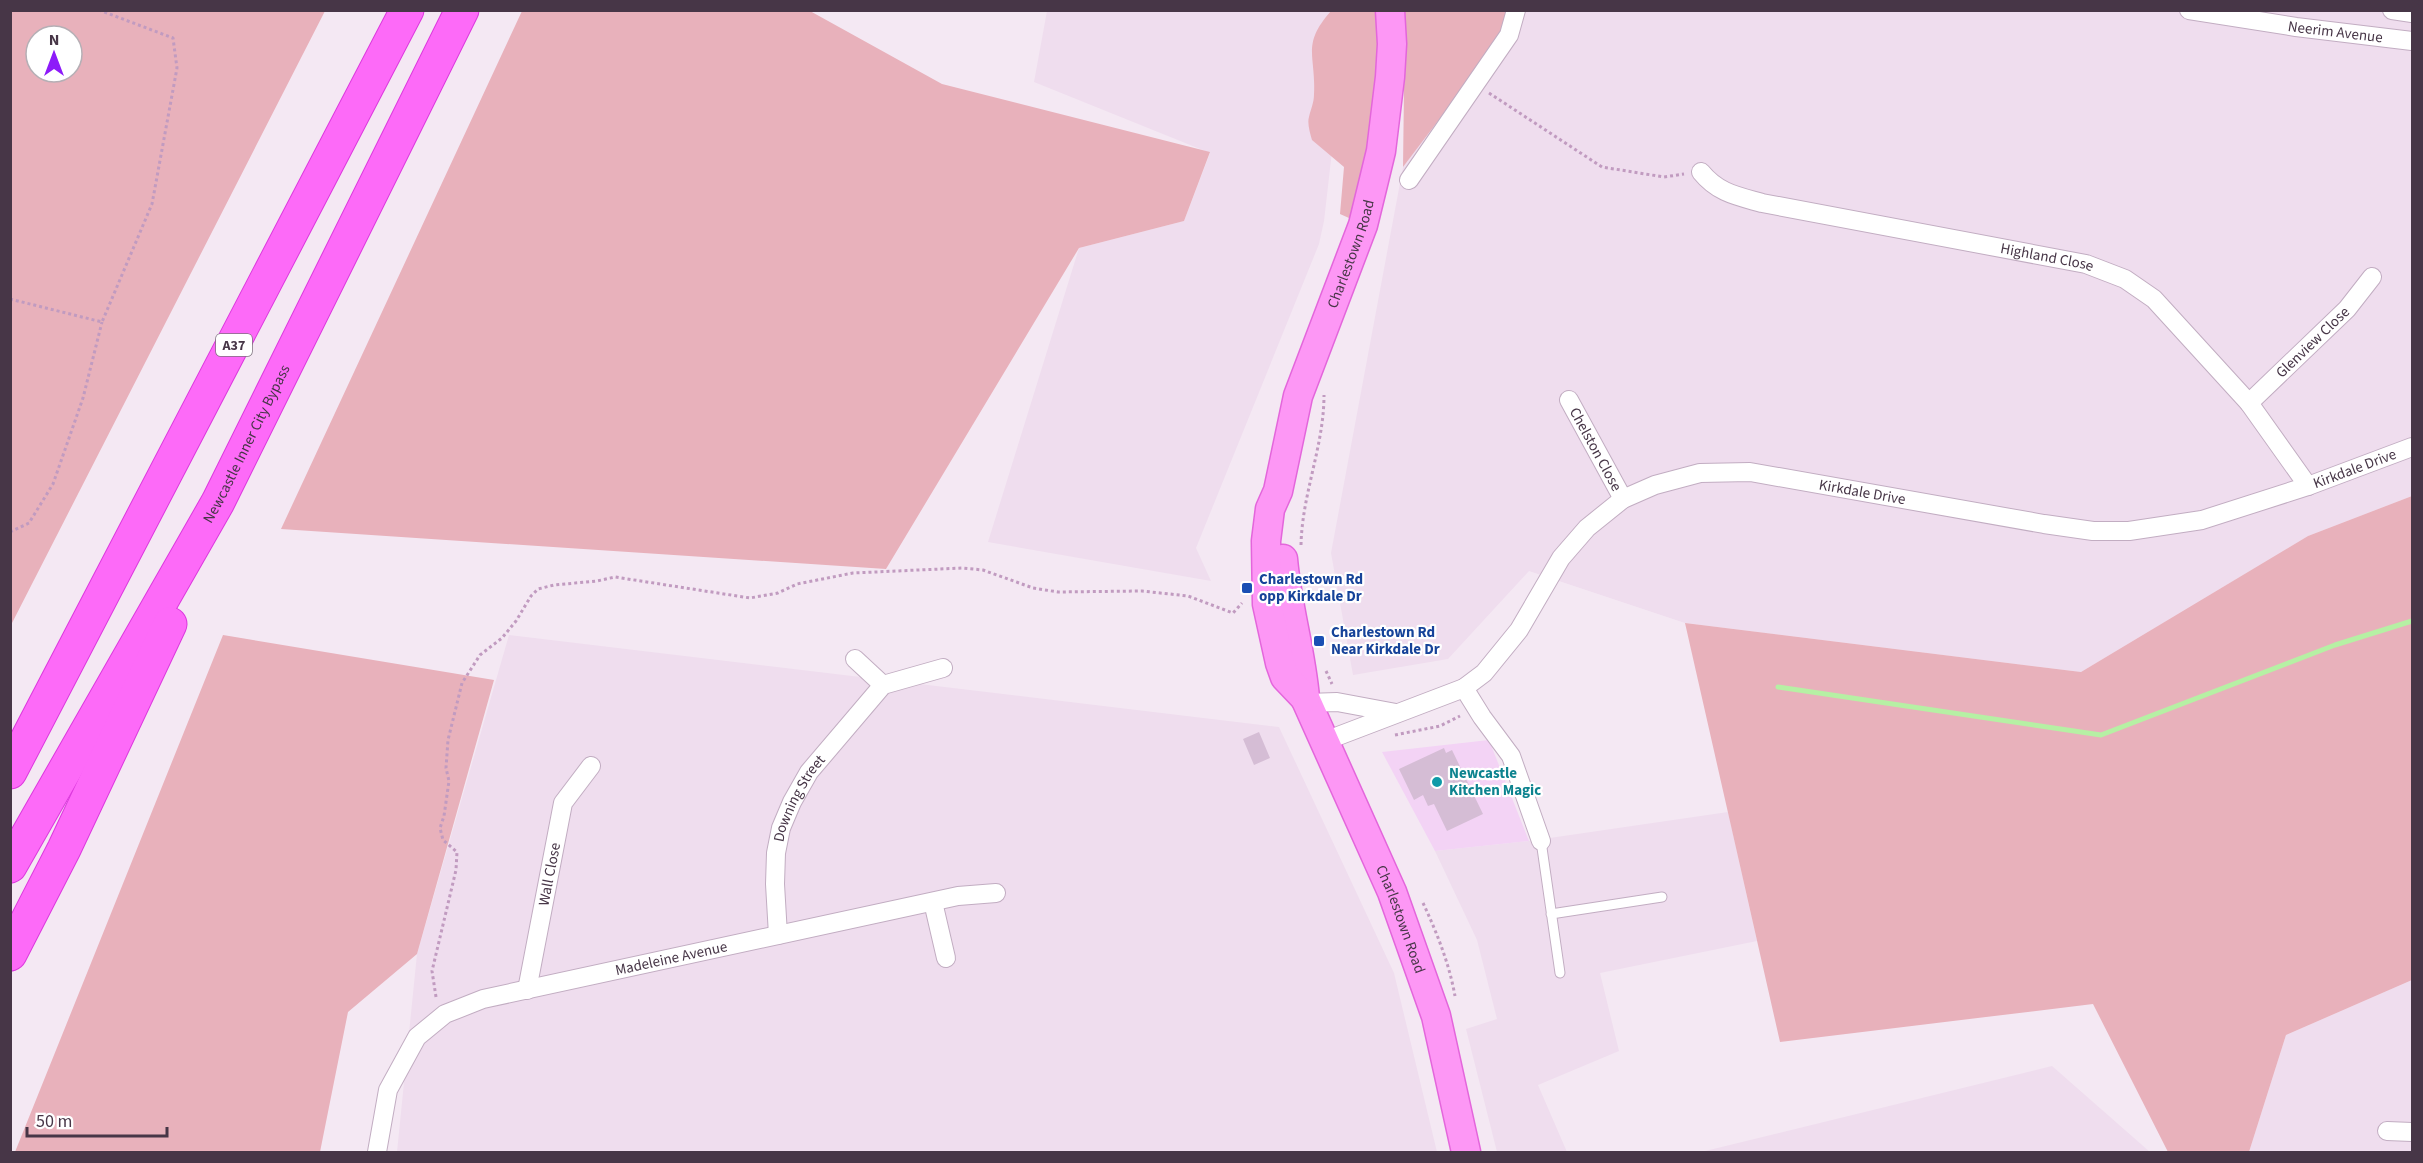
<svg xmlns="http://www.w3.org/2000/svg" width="2423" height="1163" font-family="'Source Sans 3',sans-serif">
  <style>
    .residential { fill: #efddee }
    .commercial { fill: #f3d3f5 }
    .green { fill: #e8b1bb; fill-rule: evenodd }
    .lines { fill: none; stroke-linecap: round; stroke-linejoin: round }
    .stream { stroke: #b6f0a4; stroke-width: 5 }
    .building { fill: #d5bdd5 }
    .lane-casing { stroke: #c2adc2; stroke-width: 11 }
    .street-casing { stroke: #c2adc2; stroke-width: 20 }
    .primary-casing { stroke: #e366db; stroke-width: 31 }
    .highway-casing { stroke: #dc39dd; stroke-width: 35 }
    .path { stroke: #c19bc0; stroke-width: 3; stroke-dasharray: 3 3; stroke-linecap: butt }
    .lane { stroke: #fff; stroke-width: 9 }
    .street { stroke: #fff; stroke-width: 18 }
    .primary { stroke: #fd97f5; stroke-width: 28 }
    .highway { stroke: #fd6af8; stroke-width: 33 }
    .transit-dot { fill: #1a4fb4; stroke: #fff; stroke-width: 2 }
    .culture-dot { fill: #0f9aa8; stroke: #fff; stroke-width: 2 }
    .labels { text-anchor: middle; stroke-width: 4.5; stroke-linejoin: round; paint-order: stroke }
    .shield { fill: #fff; stroke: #7e727e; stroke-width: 1.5 }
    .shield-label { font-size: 14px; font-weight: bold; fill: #473647 }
    .street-label { font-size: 15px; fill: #473647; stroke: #fff }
    .transit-label { font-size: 15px; font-weight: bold; fill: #164399; stroke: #fff; text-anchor: start }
    .culture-label { font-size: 15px; font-weight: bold; fill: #0d838f; stroke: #fff; text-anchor: start }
  </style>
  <rect width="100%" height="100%" fill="#f4e8f3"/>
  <path class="residential" d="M1047,11H1348L1324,221L1319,244L1196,548L1211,581L988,542L1079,248L1184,221L1210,153L1034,82Z
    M1510,11H2412V496L2308,536L2081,672L1685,623L1529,571L1448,659L1353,675L1331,553L1403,167L1513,22Z
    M509,635L1279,727L1394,973L1437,1152H397L417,954Z
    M1728,812L1757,941L1600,973L1619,1051L1538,1085L1567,1152H1497L1466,1029L1497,1019L1477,940L1435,851L1529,841Z
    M2412,980V1152H2249L2286,1035Z
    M2052,1066L2150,1152H1701Z"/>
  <path class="commercial" d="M1489,740L1529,841L1435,851L1382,752Z"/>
  <path class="green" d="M11,10L325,11L11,625L10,11ZM36,36H72V72H36Z
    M522,11H810L942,84L1210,152L1184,221L1079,248L886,569L281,529Z
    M1331,11H1380L1382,100L1354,215L1349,218L1340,214L1344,167L1312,140C1310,133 1307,123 1309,117C1311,108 1314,103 1314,94C1316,55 1301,45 1331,11Z
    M1405,11H1510L1514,21L1403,167Z
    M2412,496V980L2286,1035L2249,1152H2168L2093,1004L1780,1042L1685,623L2081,672L2308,536Z
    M223,635L494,680L417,954L348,1012L320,1152H15Z"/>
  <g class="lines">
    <path class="stream" d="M1778,687L2101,735L2335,645L2412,621"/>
  </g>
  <path class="building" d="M1259,732L1270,758L1254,765L1243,739Z
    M1444,748L1446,753L1452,750L1483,814L1447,831L1434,804L1428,806L1423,795L1414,800L1399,769Z"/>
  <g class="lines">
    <defs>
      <path id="lane" d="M1541,841L1560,973
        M1551,914L1662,897"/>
      <g id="street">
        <path id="s1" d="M2189,10L2296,27L2412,41"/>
        <path d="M2392,10L2412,13"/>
        <path id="s2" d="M1701,172C1718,193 1737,196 1762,203L2086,264L2125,279L2154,299L2249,403L2308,486"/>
        <path d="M1409,180L1509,35L1516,10"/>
        <path id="s3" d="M1569,400L1623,499"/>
        <path id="s4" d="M2249,403L2347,309L2372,277"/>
        <path d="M855,659L883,685"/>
        <path d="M1464,688L1482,717L1511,756L1541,841"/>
        <path d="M1307,703L1337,702L1396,713"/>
        <path id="s5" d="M1325,741L1464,688L1484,673L1519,630L1561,558L1587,528L1623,499L1655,485L1700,473L1750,472L2044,524L2093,531H2129L2202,520L2308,486L2412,447"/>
        <path d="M933,902L946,958"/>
        <path id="s6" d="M778,935L775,884L776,853L781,828L792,802L809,772L883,685L943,668"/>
        <path id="s7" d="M527,990L563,803L591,766"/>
        <path d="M2387,1131L2412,1132"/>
        <path id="s8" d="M377,1152L388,1090L417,1037L445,1014L483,999L958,896L996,893"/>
      </g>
      <g id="primary">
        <path id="s9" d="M1283,559C1287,606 1301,651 1305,698L1392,892L1436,1016L1466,1152"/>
        <path id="s10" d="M1305,698L1285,677L1280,663L1267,604L1266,541L1270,509L1278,491L1298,396L1363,225L1374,180L1381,151L1390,77L1392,44L1390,10"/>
      </g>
      <g id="highway">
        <path d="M10,772L407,10"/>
        <path id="s11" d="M10,866L218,502L462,10"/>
        <path d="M10,954L64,849L170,624"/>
      </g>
    </defs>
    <use href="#lane" class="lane-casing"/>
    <use href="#street" class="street-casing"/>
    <use href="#primary" class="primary-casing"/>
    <use href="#highway" class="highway-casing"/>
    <path class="path" d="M1489,93L1602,167L1664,177L1684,174
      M10,299L102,322L152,204L177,68L173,38L99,10
      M10,532L29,523L53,484L83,398L102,322
      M1301,545C1302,494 1324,446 1324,395
      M1326,671L1332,684
      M1395,735L1440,726L1460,716
      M1423,903C1437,933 1449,963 1455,996
      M436,997L432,971L456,870L457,852L443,840L440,828L444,816L449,781L446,768L448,740L462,683L480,655L502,638L516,621L531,596L538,589L554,585L597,581L615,577L750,598L778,593L797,584L853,573L962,568L983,570L1033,588L1058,592L1142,591L1188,596L1233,613L1242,603"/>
    <use href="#lane" class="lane"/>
    <use href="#street" class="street"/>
    <use href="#primary" class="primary"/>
    <use href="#highway" class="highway"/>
  </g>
  <g class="transit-dot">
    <rect x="1241" y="582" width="12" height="12" rx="3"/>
    <rect x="1313" y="635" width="12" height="12" rx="3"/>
  </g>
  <circle class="culture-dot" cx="1437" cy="782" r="6"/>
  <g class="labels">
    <rect class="shield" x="216" y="334" width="36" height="22" rx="4.5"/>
    <g class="shield-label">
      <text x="234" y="350">A37</text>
    </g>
    <g class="street-label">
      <text dy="5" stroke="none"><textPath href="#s1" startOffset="148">Neerim Avenue</textPath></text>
      <text dy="5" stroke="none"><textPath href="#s10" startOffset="468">Charlestown Road</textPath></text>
      <text dy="5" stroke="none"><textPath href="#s2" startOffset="360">Highland Close</textPath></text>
      <text dy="5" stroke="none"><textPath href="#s4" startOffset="88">Glenview Close</textPath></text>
      <text dy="5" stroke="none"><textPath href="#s11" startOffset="484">Newcastle Inner City Bypass</textPath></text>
      <text dy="5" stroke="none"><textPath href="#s3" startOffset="56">Chelston Close</textPath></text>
      <text dy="5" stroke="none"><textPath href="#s5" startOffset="1149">Kirkdale Drive</textPath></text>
      <text dy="5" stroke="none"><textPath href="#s5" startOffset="644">Kirkdale Drive</textPath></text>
      <text dy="5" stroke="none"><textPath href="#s6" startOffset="142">Downing Street</textPath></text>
      <text dy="5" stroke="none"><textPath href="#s7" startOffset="118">Wall Close</textPath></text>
      <text dy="5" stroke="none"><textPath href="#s9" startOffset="382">Charlestown Road</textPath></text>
      <text dy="5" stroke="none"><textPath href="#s8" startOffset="393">Madeleine Avenue</textPath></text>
    </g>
    <g class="transit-label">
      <text x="1259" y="584">Charlestown Rd<tspan x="1259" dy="17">opp Kirkdale Dr</tspan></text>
      <text x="1331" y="637">Charlestown Rd<tspan x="1331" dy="17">Near Kirkdale Dr</tspan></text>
    </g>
    <g class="culture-label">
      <text x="1449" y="778">Newcastle<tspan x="1449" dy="17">Kitchen Magic</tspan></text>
    </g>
  </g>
  <rect width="2423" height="1163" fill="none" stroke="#473647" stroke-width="24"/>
  <g transform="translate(54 54)"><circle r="28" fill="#ffffff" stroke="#b5afb5" stroke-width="1.5"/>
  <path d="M0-4.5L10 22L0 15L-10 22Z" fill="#8d1af9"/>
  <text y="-9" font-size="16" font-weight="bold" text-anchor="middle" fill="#473647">N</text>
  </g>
  <path d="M27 1127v9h140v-9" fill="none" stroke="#473647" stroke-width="3"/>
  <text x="36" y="1127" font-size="18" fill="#473647" stroke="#ffffff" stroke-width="4.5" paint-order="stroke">50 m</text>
</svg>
